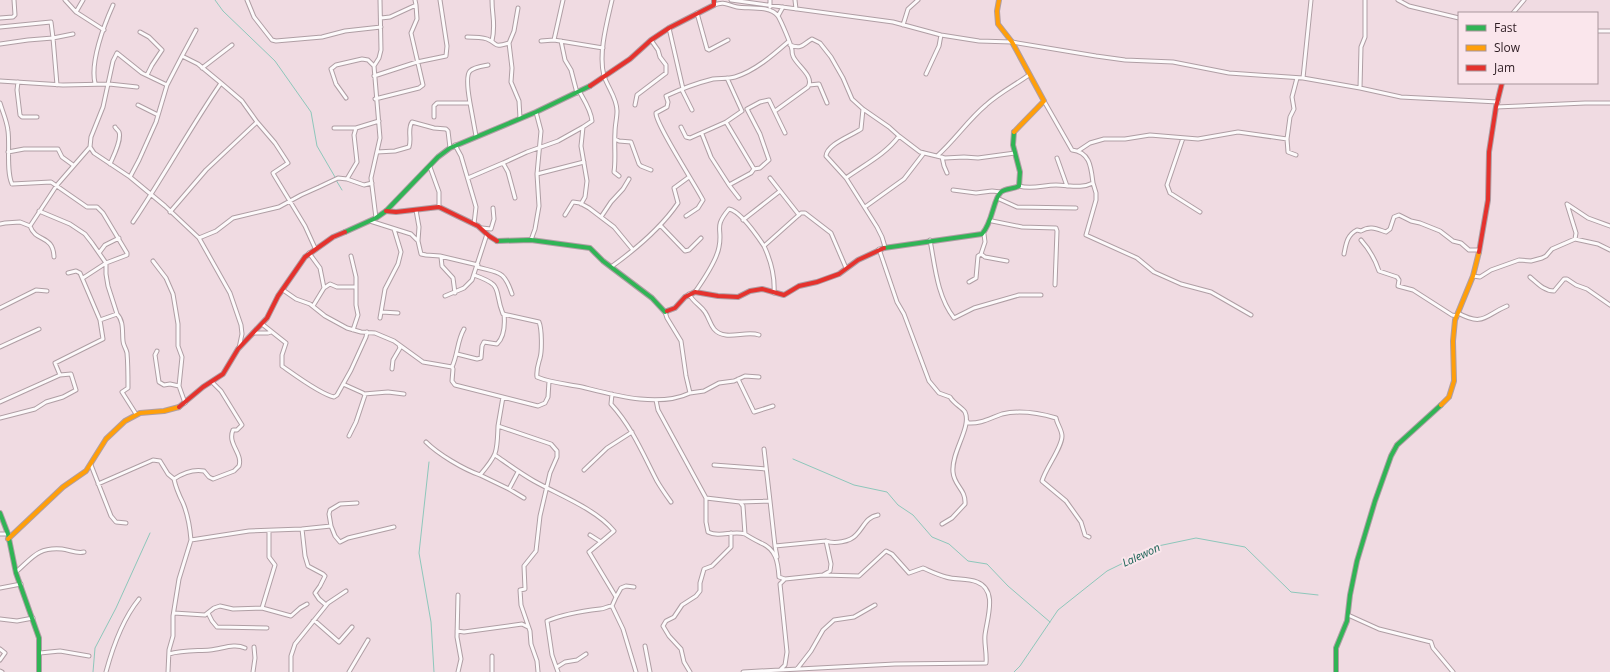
<svg xmlns="http://www.w3.org/2000/svg" width="1610" height="672" font-family="'Open Sans',sans-serif">
  <style>
    .lines { fill: none; stroke-linecap: round; stroke-linejoin: round }
    .stream { stroke: #8ec7bb; stroke-width: 1 }
    .street-casing { stroke: #af9ea4; stroke-width: 5 }
    .fast-casing { stroke: #af9ea4; stroke-width: 6 }
    .slow-casing { stroke: #af9ea4; stroke-width: 6 }
    .jam-casing { stroke: #af9ea4; stroke-width: 6 }
    .street { stroke: #fdfafb; stroke-width: 3 }
    .fast { stroke: #30b455; stroke-width: 4 }
    .slow { stroke: #ff9f0a; stroke-width: 4 }
    .jam { stroke: #e5322d; stroke-width: 4 }
    .labels { text-anchor: middle; stroke-width: 4; stroke-linejoin: round; paint-order: stroke }
    .water-label { font-size: 11px; font-style: italic; fill: #196154; stroke: #fae6ec }
  </style>
  <rect width="100%" height="100%" fill="#f0dbe2"/>
  <g class="lines">
    <path class="stream" d="M215,0L223,11L275,61L311,112L317,146L335,177
      M336,180L342,190
      M793,459L854,485L887,492L898,505L913,515L932,537L949,544L968,561L987,564L1008,586L1050,622
      M429,462L419,553L431,622L434,672
      M93,672L95,648L116,608L150,533
      M1014,672L1020,666L1058,610L1107,571L1158,546L1196,538L1245,547L1291,592L1318,595"/>
    <defs>
      <path id="street" d="M65,0L76,12L83,0
        M247,0L254,17L272,40L276,41L322,37L345,31L381,27
        M492,0C492,17 496,24 492,41
        M612,0C607,22 598,54 604,76C608,88 617,98 617,111C617,118 615,125 615,132C614,146 616,159 614,172L619,176
        M731,0L893,22L941,35L979,41L1012,42L1096,56L1125,60L1173,62L1229,73L1303,78L1360,88L1401,97L1498,102
        M795,0L796,9
        M1398,0L1409,6L1459,18
        M714,5C725,1 727,5 737,7C748,9 770,5 778,16C781,21 791,44 792,50C792,52 792,54 793,56C796,65 815,76 808,87L775,111
        M770,7V0
        M518,8L514,31L509,43L512,68L511,82L519,101L520,118
        M76,12L104,30
        M697,13L707,49L709,50L728,40
        M1513,13L1524,0
        M778,16L783,7
        M0,18L13,17L15,15L14,0
        M381,18L390,17L416,5L415,0
        M903,25L908,9L918,0
        M0,27L51,22L53,38L73,34
        M669,28L683,89
        M1597,31H1610
        M140,32L149,37L162,50L152,65L147,75
        M467,37C474,37 481,37 487,39C499,44 492,48 509,43
        M554,40L563,0
        M541,41L554,40L603,48
        M561,41L565,60L571,70L577,93
        M0,44L28,40L53,38L57,85
        M790,45C802,50 803,44 812,39L820,43L831,57L843,78L852,99L863,109L861,129C851,136 827,144 826,156L846,178L877,227L882,237L885,247
        M182,56L196,30
        M202,68L232,45
        M926,74L939,46L941,35
        M374,76L417,62L446,56L447,46L440,0
        M1303,78L1311,0
        M0,81L63,85L109,84L137,87
        M18,82L17,90L20,115L22,117H37
        M95,83C90,62 104,25 113,5
        M167,85L142,73L117,53L113,61L103,107L91,137L90,147L94,153L130,177L165,206L199,238L230,293L241,325L242,334L239,348
        M809,85L819,84L827,103
        M1360,88L1361,47L1365,37V0
        M682,90L692,110
        M579,91C584,100 591,110 592,121L583,127L581,146L587,181L585,197L581,204
        M346,98L336,84L331,69L336,65L362,59L368,60L374,66
        M375,99L419,88L423,85L411,33L417,19L416,5
        M0,103C3,113 7,121 8,131C10,146 6,171 12,184L51,182L87,207H97L103,213L127,253V255L106,263L83,278
        M470,103C469,97 465,76 470,71C474,67 483,66 488,65
        M138,105L158,115
        M635,105L637,95L666,73V65L660,57L658,50L651,40
        M1496,107L1585,103H1610
        M747,109L760,134L769,160L760,168L754,169
        M747,109L760,102L769,100L785,133
        M863,109L889,127L899,136
        M434,117V106L437,103H470L476,136
        M257,122L275,143L288,163L273,173L274,175L305,226L315,248
        M681,127L686,137L690,138L726,122L742,111L727,78
        M334,128H356
        M702,134L711,157L729,185L751,173L754,169L726,122
        M1183,138L1167,185L1170,193L1200,212
        M615,139L619,141L631,142L639,164L641,166L651,170
        M455,145L461,156L474,200L476,207L474,224
        M1078,151L1090,143L1104,139H1125L1150,135L1198,139L1238,132L1287,139
        M8,152L24,149H58L62,157L73,165
        M377,152L395,151L409,147C412,139 407,129 412,122L434,128L446,129L448,131L450,148
        M1296,155L1288,152L1287,139L1290,117L1294,109L1292,97L1297,78
        M937,156C955,140 968,120 986,105C999,93 1015,85 1029,75
        M942,157L944,166L947,173
        M1057,158L1067,186
        M503,163L527,152L558,141L583,127
        M110,164C113,157 122,140 119,132C118,130 116,129 115,127
        M430,167L439,192V207
        M537,174L584,162
        M130,177L139,160L156,122L167,85L182,56L198,64L221,83L242,101L257,122L206,170L170,212
        M468,178L503,163L508,172L515,198
        M770,178L799,215
        M846,178C864,165 886,154 899,136L920,152L945,158L964,157L978,158L1015,153
        M347,179L357,162L354,135L356,128L379,121
        M1093,183L1096,193V200L1086,235L1137,258L1154,272L1181,284L1211,292L1251,315
        M729,185L739,198
        M1019,186C1032,190 1043,185 1056,185C1069,185 1081,189 1093,183C1091,167 1090,152 1072,150L1044,101
        M953,190L976,193L992,191L1001,192
        M997,198L1017,207L1076,208
        M865,207L904,179L924,153
        M416,210L419,227L418,241
        M39,211L70,224L85,234L92,243L106,263V274L108,286L117,314
        M565,215L573,202L580,203L589,208L614,227L633,250
        M686,216L698,208L703,200C696,186 655,123 656,113L667,107L668,102L666,96C681,89 697,83 713,79C720,78 728,79 735,77C755,71 773,55 789,41
        M601,217L611,202L623,189L629,179
        M376,218L371,178L380,138L374,66L379,58L381,50L380,0
        M743,220L780,191
        M370,221L411,234L418,241L421,254L426,255L440,256L478,265
        M992,221L1022,227L1056,228L1057,231L1055,285
        M133,222C164,176 190,128 221,83
        M0,224L5,223L20,222L30,226L57,185L90,147
        M660,225L685,251L689,250L701,238
        M30,226C36,243 53,234 54,257
        M482,228L491,229L494,219L493,208
        M199,238L216,231L233,218L279,207L301,195L319,187L338,178L347,179L364,185L372,183
        M1575,239L1576,233L1567,204L1588,218L1610,226
        M531,240L535,229L539,206L537,174L541,131L536,112
        M930,240C935,266 937,296 954,318L974,308L1019,295H1041
        M1361,240C1370,250 1375,259 1379,271L1397,277L1399,280L1398,286L1413,290L1452,315L1457,316
        M764,246C771,261 775,277 774,293
        M879,249L897,302L904,314L929,381L939,393L950,397C954,404 963,408 965,412C972,427 951,452 953,472C954,486 966,489 965,504L952,518L942,524
        M99,253L105,245L119,238
        M309,253L320,268L324,288L313,306
        M981,254L985,257L1007,261
        M1344,254C1346,244 1347,235 1357,230L1361,231C1370,225 1377,229 1386,232L1390,229L1394,217L1399,215L1411,221L1420,223L1440,231L1453,241L1461,243L1469,250H1478
        M351,256L356,277V305L358,315L353,330
        M441,257L442,266L453,278L455,293
        M153,261L166,278L173,294L178,324V346L182,357L179,386L185,403
        M477,267C499,273 504,270 512,294
        M611,267C636,249 661,228 678,203L674,188L689,177
        M68,273L76,271L80,273L100,320L117,314C124,321 122,332 123,341C123,345 126,348 127,353C128,364 128,376 128,388L122,392L136,414
        M474,275C505,286 493,289 503,314L539,322C542,329 542,351 540,358C538,365 536,370 537,377C551,383 567,384 582,387C614,395 658,408 690,393
        M1473,276L1480,277L1491,270L1519,260L1531,261L1542,258L1546,256L1552,249L1575,239L1598,244L1610,250
        M1530,277C1537,283 1544,291 1554,291L1564,279H1567L1576,285L1587,289L1610,305
        M969,282L976,278L978,256L981,254L985,242L984,234
        M324,288L330,284L337,287H355
        M283,290L296,299L310,304L325,316L347,328L361,332L375,333L394,341L423,362L452,367L453,369L452,381L455,385L538,406L545,403L548,397L549,381
        M695,292C702,282 717,259 719,247C723,228 713,228 729,209C740,211 758,237 764,246L801,213H805L831,233L846,268
        M689,294C693,302 700,305 705,312C709,318 710,324 714,329C725,342 745,330 759,335
        M445,296L464,288L472,280L487,234
        M0,308L36,290L47,291
        M382,312L398,313
        M665,312L667,318L681,341L686,376L690,393L704,391L719,383L734,381L745,376L759,377
        M1458,313C1484,327 1485,315 1507,306
        M380,318L385,289L398,264L401,252L394,229
        M262,324L286,343L282,355V366C295,375 320,394 334,397L337,395L351,370L366,337L367,332
        M254,333H268L271,332
        M0,347L39,329
        M157,351L155,355L159,382L164,385L170,384L179,386
        M457,354L477,359L481,358L482,346L484,342L497,344C504,337 505,324 504,314
        M452,367C458,354 457,341 464,329
        M392,369L393,360L400,348L399,345
        M60,375L55,363L103,339L100,320
        M738,379L754,412L773,406
        M343,384L363,393L365,395L356,422L349,436
        M364,394L388,392L404,394
        M612,394L611,404C632,427 643,454 657,481C661,488 666,495 671,502
        M503,397L498,426L551,444L557,451V457L550,473L540,516L536,551L524,566L525,589L520,590L521,605L530,631L531,644L537,661L538,672
        M656,400L658,410L706,498L740,502L770,501L775,546L826,541L831,564L830,571L823,575L785,579
        M0,402L60,375L71,374L76,390L63,397L46,402L35,409L0,418
        M967,421L968,423C981,424 990,418 1002,414C1019,410 1039,413 1056,418C1057,424 1062,430 1062,436C1062,448 1046,467 1042,481L1066,501L1081,522L1085,535L1089,537
        M498,426C497,452 498,454 480,475L509,489L524,498
        M426,442C438,454 463,469 480,475
        M764,449L770,501
        M495,455C508,464 520,473 534,481C559,495 596,509 614,531L601,542
        M91,465L111,516L116,522L126,523
        M714,465L766,469
        M584,470L607,448L632,432
        M174,479C183,473 193,469 204,471L209,477L213,479L234,471L239,466C243,453 227,444 233,430H237L242,425L221,391L212,382
        M98,484L153,460L160,461L168,474L174,479C176,489 179,495 183,503C188,515 190,528 191,540
        M509,489L518,472
        M706,498V522L708,532C719,538 733,530 745,534
        M740,502L743,506L745,534C751,538 755,540 761,543C776,549 778,562 779,577L785,579L780,584L787,652L785,665L780,670L743,672
        M331,526L335,536L340,542L348,538L394,527
        M302,529L305,556L308,566L323,574L325,576L320,586L315,593L319,599L326,605
        M0,534H8
        M590,535L601,542L589,552L616,597L612,606L623,629L636,672
        M826,541C834,544 850,542 856,535C864,527 866,517 878,515
        M775,546L777,557
        M16,572C33,557 38,547 62,549C70,550 77,554 84,552
        M0,588L21,584
        M458,595L457,637L461,659L458,672
        M616,597L621,588L626,586L634,587
        M262,608L275,565L269,557V531
        M174,613L205,615L214,608L220,606L233,609L262,608L291,616L300,608L307,604
        M208,613L212,621L217,627L267,628
        M1348,615L1379,629L1431,642L1433,648L1453,672
        M0,619L17,621L33,618
        M313,621H315L339,642L352,627
        M457,631L464,632L522,624L528,627
        M645,646L650,672
        M0,649L5,653L0,660
        M40,653L60,651L89,656
        M169,654C182,650 196,651 210,650C222,649 234,643 245,648
        M557,667L565,662L577,660L586,654
        M797,669L811,651L823,630L834,620L854,617L875,605
        M780,670L895,664L986,663C987,653 984,644 985,635C987,618 998,590 977,582C967,578 956,580 946,577C938,575 930,571 923,568L909,573L892,554L886,551L859,576L823,575
        M0,671L2,672
        M106,672C113,646 122,620 139,599
        M168,672L169,650L173,636V616L179,579L191,540L249,531L302,529L331,526L329,514L330,510L340,504L357,503
        M253,672L255,658L254,647
        M291,672V656L295,644L328,603L346,591
        M349,672L368,640
        M492,672V656
        M558,672L552,655L547,621C563,614 583,611 600,609C605,609 607,606 612,606
        M690,672L684,662L681,649L669,636L663,626L666,621L674,617L682,605L696,596L700,591V583L704,569L712,566L731,547V533"/>
      <path id="fast" d="M345,232L376,218L386,211L438,157L450,148L536,112L590,86
        M497,241L531,240L590,248L603,261L652,298L665,312L667,311
        M884,248L982,234C993,222 993,199 1001,192C1006,188 1014,189 1019,186L1020,172L1013,145L1014,132
        M0,513L8,534L16,573L39,638V672
        M1336,672V648L1347,621L1350,595L1357,561L1375,501L1391,456L1397,445L1441,405"/>
      <path id="slow" d="M999,0L997,11L998,24L1012,42L1044,101L1014,132
        M1441,405L1449,397L1454,381L1453,341L1455,320L1473,276L1479,252
        M8,539L63,487L86,471L106,439L125,421L140,413L164,411L179,407"/>
      <path id="jam" d="M590,86L630,59L651,40L669,28L714,5V0
        M386,211L396,212L439,207L478,226L489,236L497,241
        M1479,252L1488,200L1489,152L1496,107L1502,83
        M667,311L675,308L685,297L695,292L718,296L738,297L750,291L762,289L784,295L799,286L817,282L839,274L858,260L884,248
        M179,407L203,387L223,374L238,349L267,318L278,296L305,257L333,237L345,232"/>
    </defs>
    <use href="#street" class="street-casing"/>
    <use href="#fast" class="fast-casing"/>
    <use href="#slow" class="slow-casing"/>
    <use href="#jam" class="jam-casing"/>
    <use href="#street" class="street"/>
    <use href="#fast" class="fast"/>
    <use href="#slow" class="slow"/>
    <use href="#jam" class="jam"/>
  </g>
  <g class="labels">
    <g class="water-label">
      <text transform="translate(1141 555) rotate(-25)" y="4">Lalewon</text>
    </g>
  </g>
  <rect x="1458" y="12" width="140" height="72" fill="#fae6ec" stroke="#a8959b"/>
  <rect x="1466" y="25" width="20" height="6" fill="#30b455" stroke="#a8959b"/>
  <text x="1494" y="32" font-size="12" fill="#2d1c22">Fast</text>
  <rect x="1466" y="45" width="20" height="6" fill="#ff9f0a" stroke="#a8959b"/>
  <text x="1494" y="52" font-size="12" fill="#2d1c22">Slow</text>
  <rect x="1466" y="65" width="20" height="6" fill="#e5322d" stroke="#a8959b"/>
  <text x="1494" y="72" font-size="12" fill="#2d1c22">Jam</text>
</svg>
